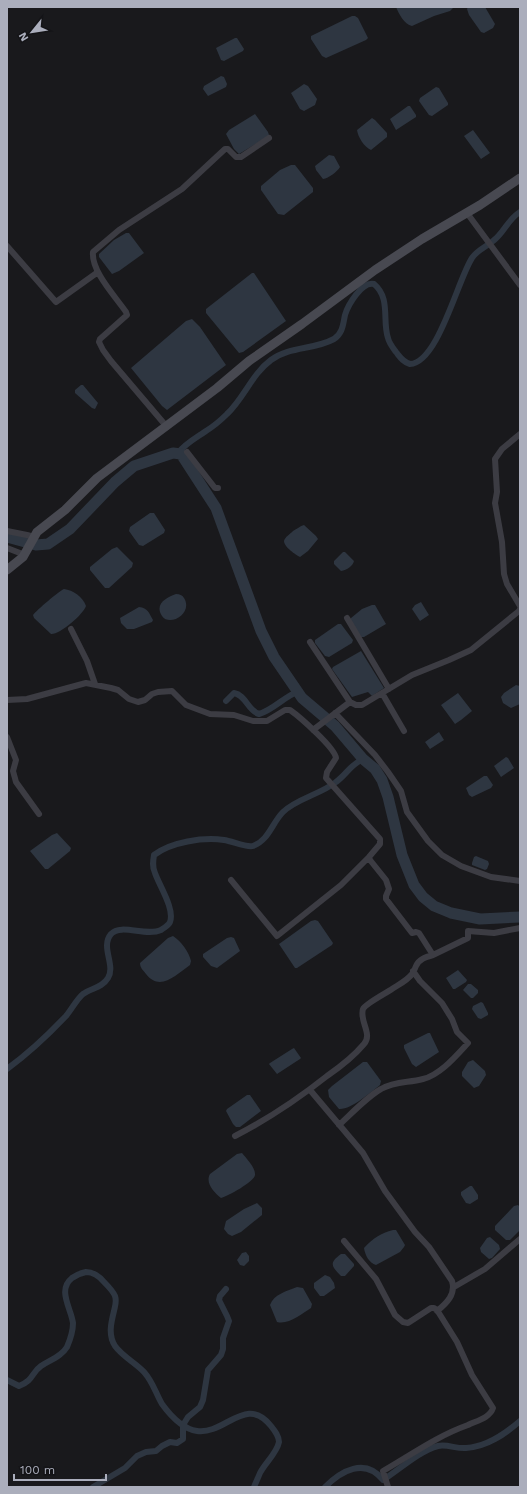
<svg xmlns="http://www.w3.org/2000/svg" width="527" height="1494" font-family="'Work Sans',sans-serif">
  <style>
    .water { fill: #2e3641 }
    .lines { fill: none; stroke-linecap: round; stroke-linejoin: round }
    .canal { stroke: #2e3641; stroke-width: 6 }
    .river { stroke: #2e3641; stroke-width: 11 }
    .street { stroke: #3c3c43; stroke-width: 6 }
    .secondary { stroke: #484951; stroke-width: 9 }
  </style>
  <rect width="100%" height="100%" fill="#19191c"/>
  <path class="water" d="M396,7H453V8L450,11L434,16L412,26C404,24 399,14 396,7Z
    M468,7H485L495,24L493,28L484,33L481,32L469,15L467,9Z
    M352,16H355L358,18L368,38L366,40L326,58L322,56L311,39V36Z
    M235,38H237L244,49L243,51L224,61L221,60L216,48Z
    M221,76L224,77L227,84L226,87L208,96L203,89L204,86Z
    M304,84L308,86L317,99L315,105L304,111L300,109L291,93Z
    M436,87L439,88L448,103V105L432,116L429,115L419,101L420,98Z
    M408,106H410L416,115V117L396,130L390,119Z
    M255,114L268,132L269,135L267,137L239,154L234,149L226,134L229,130Z
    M372,118L375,120L387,133V137L371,150C364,147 358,137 357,130Z
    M473,130L490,153L481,159L464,136Z
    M329,155L334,156L340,167C337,172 329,178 323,179L316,170L315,166Z
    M291,165H295L313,188V192L284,215L278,214L261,190V186L280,170Z
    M126,233H129L144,253L119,271L112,274L99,257V254L114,240Z
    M252,273H254L286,321L243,352L239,353L206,313V309Z
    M192,319L200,327L226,365L167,410L162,406L131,368L186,321Z
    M81,385H83L98,403L95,409L92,408L75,393V390Z
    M150,513H154L165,530L164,533L143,546L139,545L129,531L130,527Z
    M304,525L316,536L318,539L308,551L300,557C296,555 284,547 284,541C285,537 290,534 293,531C297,529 300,526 304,525Z
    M117,547L133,563L132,567L109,588H105L90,570V567L112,549Z
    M343,552H345L354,561C353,566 347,570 341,571L334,564V561Z
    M64,589C73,590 83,597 86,606C83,615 59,635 51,634L34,618L33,615C37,610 59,591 64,589Z
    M176,594C180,594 182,595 184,598C191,609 180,620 170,620C167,620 164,619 162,616C154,604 167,597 176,594Z
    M421,602L429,615L420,621L412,609L415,605Z
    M372,605H375L386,624L364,637H361L350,620L351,618L362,609Z
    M139,607C148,608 149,613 153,620L152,622L134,629H127L121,623L120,618Z
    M338,624H341L353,640L352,643L329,657L325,656L315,643V640Z
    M361,651L384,688L372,696L368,692L352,697L332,669L333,667Z
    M516,685L520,686V704L511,708L503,703L501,697L504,693Z
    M458,693L472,711L461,720L455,724L441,705Z
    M439,732L444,740L430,749L425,742Z
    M506,757L508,758L514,768L501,777L494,766Z
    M484,776H487L493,785L491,788L472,797L469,795L466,788Z
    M57,833L71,848L70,851L48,869H45L30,851L52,835Z
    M476,856L488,861L489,864L487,869L485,870L472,865V863L474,857Z
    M315,920L318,921L333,943L332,945L297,968H295L279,944L311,921Z
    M173,936C181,941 189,952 191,961L190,965C176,975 160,992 146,974C143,970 140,968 140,963L168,938Z
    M231,937L234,938L240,951L217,968L211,966L203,957V954L227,938Z
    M458,970L467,980L466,982L455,989H453L446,978Z
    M468,984H471L478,990V993L473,998H471L463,990Z
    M481,1002L483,1003L488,1013V1015L481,1019L478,1018L472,1009L473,1006Z
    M428,1033H430L439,1052L416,1067L412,1064L404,1048V1045Z
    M294,1048L301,1058L300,1059L277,1074L269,1064L270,1063L292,1049Z
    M473,1060L485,1071L486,1075L479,1086L474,1088L462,1076V1072L468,1062Z
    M363,1062H367L381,1081L380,1085C371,1092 351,1110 339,1109L329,1097L328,1090L332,1086Z
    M247,1095H250L261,1111L240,1127H236L233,1124L226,1111L227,1109Z
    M242,1153C246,1158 256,1168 255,1175C254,1182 228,1196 221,1198C214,1192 205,1183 210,1174L237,1154Z
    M470,1186H472L478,1195V1199L470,1204L466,1203L461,1195V1192Z
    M257,1203L262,1208V1215L241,1232L232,1236L228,1234L224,1229L226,1221L244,1209Z
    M518,1205L520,1207V1230L510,1240H506L495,1230V1226L514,1206Z
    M393,1230H396L405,1245L404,1247L400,1252L376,1265C369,1263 365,1255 364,1248C373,1238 381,1233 393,1230Z
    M490,1237L499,1245L500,1249L492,1258L489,1259L481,1252L480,1248L487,1238Z
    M246,1252L249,1256V1261L244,1266L240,1265L237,1260L242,1253Z
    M341,1254H345L354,1264V1266L345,1276H341C331,1266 329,1263 341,1254Z
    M325,1275L330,1277L334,1283L335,1288L324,1296H320L314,1288V1283Z
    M297,1287L303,1288L312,1304L311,1308C301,1314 289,1325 277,1322L270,1305C274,1294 287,1291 297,1287Z"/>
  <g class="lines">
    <path class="canal" d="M178,453C186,443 196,438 206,431C214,426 221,420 227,414C244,398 252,374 271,360C290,346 314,350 334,339C343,333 343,324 345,315C348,305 362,281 374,284C391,298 382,321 388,338C389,343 393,348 396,352C400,357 403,362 410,364C438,363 458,279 472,258C477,250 486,247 493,241C504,233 508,219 520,212
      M226,701L234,693C246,695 248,711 259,714C273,710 284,697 297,692
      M7,1069C29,1053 48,1035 66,1016C72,1009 76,1000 83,994C91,988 102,988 108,978C116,965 100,947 111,934C121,923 146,937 161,930C164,928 169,925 170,922C175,909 159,885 155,873C152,867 153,861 154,855C171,842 203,837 224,840C232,841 247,848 253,846C269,840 272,823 283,812C296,799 321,794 336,782C347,774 350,765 363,759
      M7,1380L19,1386C34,1380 31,1373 41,1366C50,1360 61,1357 67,1347C70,1340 73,1331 73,1323C71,1308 57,1290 72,1278C76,1275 81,1273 86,1272C93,1272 100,1277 104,1282C108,1286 113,1291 115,1296C117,1302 115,1306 114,1311C111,1323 108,1335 115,1346C123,1357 136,1363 144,1372C153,1382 156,1394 162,1404C170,1415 183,1429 197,1431C225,1435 246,1394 271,1426C275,1431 279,1436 279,1442C277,1453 265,1463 260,1473C258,1478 256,1482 254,1487
      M93,1487L125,1468L137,1456L146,1452L156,1451L162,1446L170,1442L177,1443L183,1439V1425L188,1417L200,1407L203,1400L208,1370L221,1355L223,1349V1338L229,1321L227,1316L219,1300L220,1296L226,1289
      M325,1487C341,1471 365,1457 383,1480C399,1470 419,1451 438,1446C447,1444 457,1449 466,1448C487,1447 505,1434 520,1421"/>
    <path class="river" d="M7,537L36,545L48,544L70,529L115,482L134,466L173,453L181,454L216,508L261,631L274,657L302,698L335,726L363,759L375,769L382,780L388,797L402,855L414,885L423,897L434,906L451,913L480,919L520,917"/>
    <path class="street" d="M467,213L520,285
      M7,246L56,302L98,272
      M167,427L111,361L103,350L99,342L100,339L127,315L126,312C115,296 91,271 93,252L119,230L182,189L225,149H228L236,157H241L269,138
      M520,434L502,449L495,459L497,492L495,503L502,542L504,574L507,584L520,606
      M187,452L215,488H218
      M7,531L27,535L34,537
      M7,548L25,555
      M347,618L389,689
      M71,629L87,661L95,684
      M310,642L350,702
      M382,693L404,731
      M7,700L27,699L86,683L111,688L118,690L129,699L138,702L145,700L152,694L158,692L172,691L186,705L210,714L234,715L253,721H267L285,710H290C300,717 335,748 336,758L327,772L326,778L380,839V844L369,857L370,860L386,880L389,889L386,896V899L412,933L416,932L419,933L433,955L468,938V931L494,933L520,928
      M335,713L375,755L388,772L401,791L407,812L428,841L442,855L461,866L491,877L520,881
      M313,730L350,702L356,705H362L412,675L449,660L471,650L519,611L520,609
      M7,737L16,760L13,771L16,782L39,814
      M231,880L277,936L341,885L369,857
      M310,1090L363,1153L385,1191L415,1232L429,1247L452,1281C456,1294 447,1303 437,1311
      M339,1125C351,1114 368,1096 381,1089C395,1081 408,1083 423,1079C440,1075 456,1056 468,1043L457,1032L452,1019L442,1003L420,981L413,971
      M235,1136C268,1119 298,1099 327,1076C340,1067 354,1056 364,1044C373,1034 359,1021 363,1009C365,1004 386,993 392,989C398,985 408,980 412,974C414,972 415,968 416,966C419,959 426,957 433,955
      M344,1241L376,1279L395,1315L403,1322L408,1323L431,1308H434L437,1310L457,1342L472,1375L493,1408C490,1418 476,1421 468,1425C437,1436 411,1455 383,1471L388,1487
      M454,1287L485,1269L520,1239"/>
    <path class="secondary" d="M7,570L23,557L37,532L65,510L97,478L217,388L249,361L302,324L375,270L422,239L480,205L520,178"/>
  </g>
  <rect width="527" height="1494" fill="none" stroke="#abaebc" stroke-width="16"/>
  <g transform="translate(32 32) rotate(240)" stroke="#141417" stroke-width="3" paint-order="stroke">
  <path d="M0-3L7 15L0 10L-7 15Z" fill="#abaebc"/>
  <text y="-6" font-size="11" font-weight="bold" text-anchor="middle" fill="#abaebc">N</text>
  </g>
  <path d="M14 1474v6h92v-6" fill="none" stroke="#abaebc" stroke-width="2"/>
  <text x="20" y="1474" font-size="12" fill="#abaebc" stroke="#141417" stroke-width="3" paint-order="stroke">100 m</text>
</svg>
